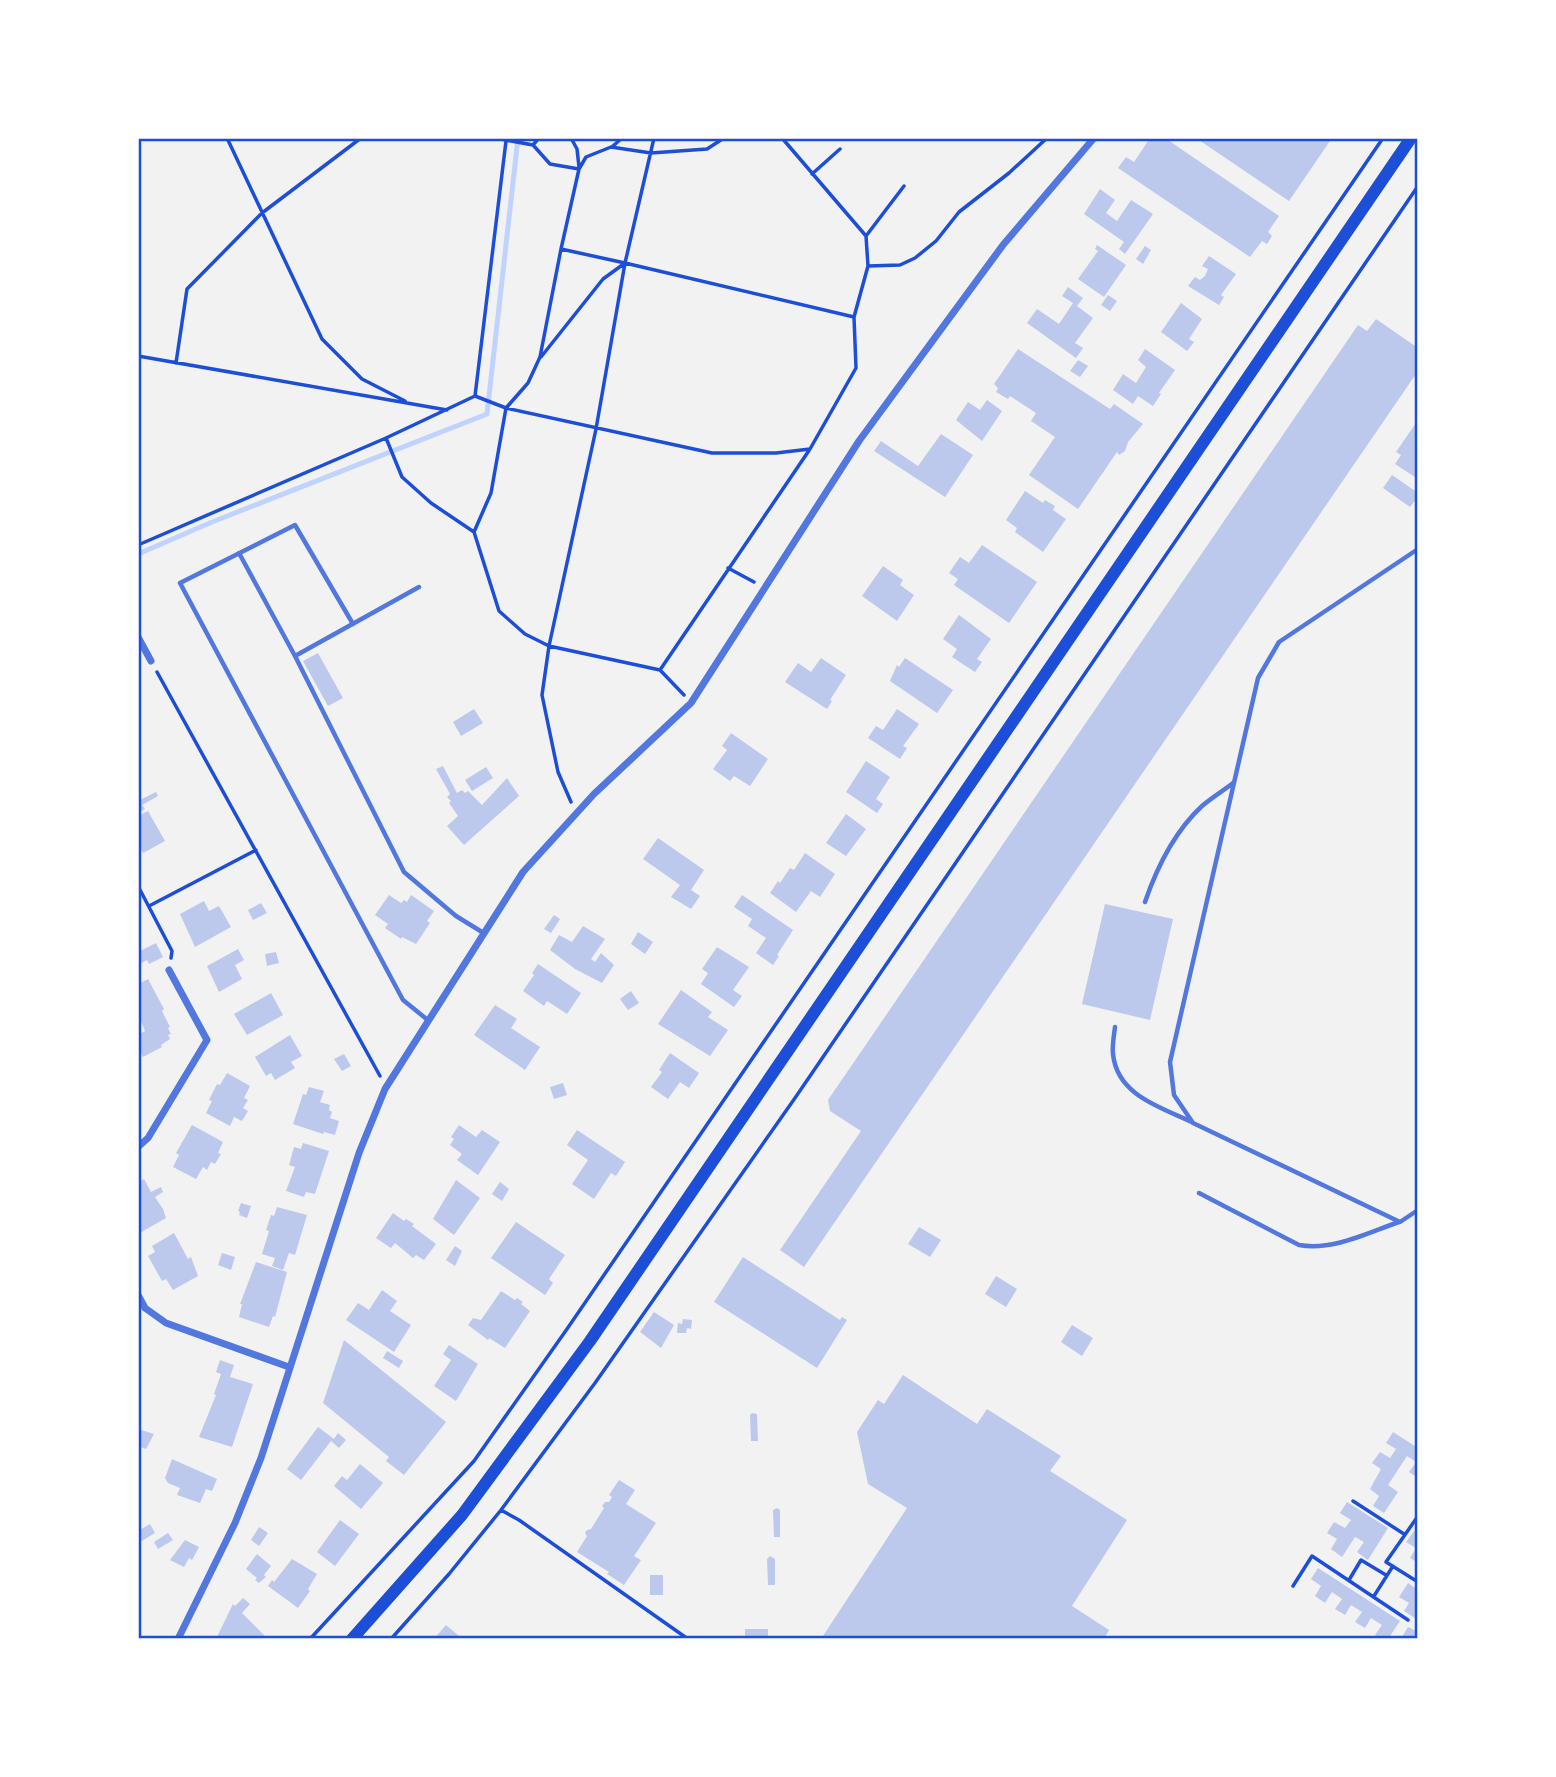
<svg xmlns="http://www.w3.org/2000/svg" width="1556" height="1777" font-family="'Archivo Narrow',sans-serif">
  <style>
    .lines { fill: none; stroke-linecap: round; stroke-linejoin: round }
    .stream { stroke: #bfd3fe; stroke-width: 5 }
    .building { fill: #bdc9ec }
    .path { stroke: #1d4ed8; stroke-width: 3.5 }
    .service { stroke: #5277de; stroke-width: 4.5 }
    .minor { stroke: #5277de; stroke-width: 7 }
    .primary { stroke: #1d4ed8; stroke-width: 12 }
    .neatline { fill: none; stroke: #1d4ed8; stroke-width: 2.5 }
  </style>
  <rect width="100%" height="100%" fill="#f2f2f2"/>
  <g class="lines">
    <path class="stream" d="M138,554L212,522L487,414L518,138"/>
  </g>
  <path class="building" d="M1150,138H1165L1279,216L1268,232L1272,236L1267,244L1262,241L1250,257L1118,168L1126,157L1134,162Z
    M1196,138H1332L1289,201Z
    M1100,189L1115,200L1106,213L1117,221L1131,200L1153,214L1125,254L1119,249L1124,242L1084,214Z
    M1097,245L1126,265L1104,297L1078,279L1098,251L1095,249Z
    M1145,246L1151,250L1143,264L1136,259Z
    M1209,256L1236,274L1221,295L1224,297L1219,305L1188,286L1195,277L1200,280L1205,276L1208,269L1202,266Z
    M1068,287L1083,298L1077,306L1093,318L1075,343L1083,348L1076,358L1027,323L1037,309L1059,324L1073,303L1062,296Z
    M1108,295L1117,301L1110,311L1101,305Z
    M1181,303L1202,319L1189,339L1194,342L1187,351L1161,332Z
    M1376,319L1418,348V371L804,1267L780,1250L861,1131L830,1111L828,1100L1358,325L1367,331Z
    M1018,349L1110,409L1114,404L1143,424L1128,442L1125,451L1119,455L1117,452L1078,509L1029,475L1055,437L1031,421L1036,413L1010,396L1008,399L996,392L998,388L994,384Z
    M1145,349L1175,370L1159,393L1161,394L1153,406L1138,396L1133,404L1113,390L1123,374L1136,383L1146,367L1138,360Z
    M1078,360L1088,366L1080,377L1070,371Z
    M987,400L1002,411L982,441L956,420L968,402L980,410Z
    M1418,420V479L1395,464L1401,455L1396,452Z
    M941,434L973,455L945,497L874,451L881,441L918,466Z
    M1392,475L1418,493V497L1410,507L1383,488Z
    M1025,491L1043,503L1045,500L1055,506L1053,510L1066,519L1043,552L1015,532L1017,528L1006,520Z
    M982,545L1037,582L1009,623L954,585L958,579L949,573L960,557L969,563Z
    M883,566L903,580L900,585L914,595L897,621L862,596Z
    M959,615L991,639L977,659L982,662L975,672L952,657L957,649L943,639Z
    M318,653L343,698L328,706L303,661Z
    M821,658L846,675L830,700L832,701L827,709L785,682L798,663L811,672Z
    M905,658L953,690L937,713L890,681L897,665L899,667Z
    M474,709L483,723L461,736L453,722Z
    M897,709L919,724L903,746L907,748L900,759L868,738L876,726L883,730Z
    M731,733L768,759L750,786L734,776L730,781L713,769L727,750L722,746Z
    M866,761L890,777L876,799L883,804L877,813L846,792Z
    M443,766L457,793L462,790L465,793L468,791L482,805L507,778L519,796L464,845L447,826L458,816L449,803L451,801L447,797L450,794L436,769Z
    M486,767L493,778L472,791L465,780Z
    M156,792L158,796L142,805L145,809L140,812L142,814L148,811L165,841L143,853L138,844V801Z
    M846,814L866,829L846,856L826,843Z
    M658,838L704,870L691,890L700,896L691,909L671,897L680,885L643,859Z
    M805,853L835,874L820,897L811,891L796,912L770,893L778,881L780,883L790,868L794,870Z
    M389,895L401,903L404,900L407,902L411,895L434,911L427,921L430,923L416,944L402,937L401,939L385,928L388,924L375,915Z
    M742,895L793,930L777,955L779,956L773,965L756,953L766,938L748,926L752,919L734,907Z
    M204,901L209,911L219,906L231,927L195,947L180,914Z
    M261,903L267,913L253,920L248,910Z
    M1105,904L1173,919L1150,1020L1082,1004Z
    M554,915L560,919L551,933L544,929Z
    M583,926L605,939L591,959L595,962L601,953L614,965L602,983L575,969L550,950L559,935L572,942Z
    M638,932L653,942L645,954L631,944Z
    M156,943L163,957L149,964L147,960L138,965V952Z
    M717,947L749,967L733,990L742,996L734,1007L701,984L708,973L702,969Z
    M238,949L244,960L235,965L242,979L219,992L207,966Z
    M276,952L279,963L267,966L265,954Z
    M538,964L581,993L567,1014L547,1001L544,1006L523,991L534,975L532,973Z
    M148,979L164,1009L162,1011L170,1027L168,1028L171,1034L168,1035L170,1039L161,1045L162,1047L143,1057L138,1047V1035L145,1031L138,1014V984Z
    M681,990L712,1012L708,1017L728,1030L710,1056L658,1024Z
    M631,991L639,1003L628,1010L620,999Z
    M271,993L283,1015L247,1035L234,1014Z
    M495,1005L517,1019L511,1028L540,1047L525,1070L474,1035Z
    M290,1035L302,1056L291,1062L295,1068L275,1080L271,1073L266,1076L255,1057Z
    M670,1053L699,1073L689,1088L680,1082L668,1099L651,1087L662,1072L659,1070Z
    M344,1054L351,1066L342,1071L334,1059Z
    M227,1073L250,1086L244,1098L248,1100L243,1108L248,1111L242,1121L234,1117L230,1126L206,1113L212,1101L209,1100L217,1084L220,1085Z
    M563,1083L567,1095L554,1099L550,1087Z
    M309,1087L324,1091L320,1102L330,1105L329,1110L332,1112L330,1118L339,1121L335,1135L324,1132L323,1134L293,1124L303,1094L306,1095Z
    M192,1125L223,1142L218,1153L221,1154L215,1164L211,1162L207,1170L203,1167L196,1179L173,1167L179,1155L176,1153Z
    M459,1125L476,1137L482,1130L500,1142L478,1175L457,1160L462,1154L450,1145L454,1139L451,1137Z
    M577,1130L625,1162L616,1176L611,1173L594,1199L572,1184L588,1160L567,1145Z
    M303,1143L329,1151L315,1194L306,1192L304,1197L286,1191L295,1167L289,1165L294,1147L301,1149Z
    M144,1179L151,1192L161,1187L163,1192L155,1197L163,1209L166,1218L138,1234V1182Z
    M456,1180L480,1198L454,1235L433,1219Z
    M500,1182L509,1189L502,1201L492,1194Z
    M241,1203L251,1206L247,1218L239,1215L240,1212L238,1211Z
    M277,1207L307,1215L295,1255L289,1253L283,1270L272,1266L275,1258L262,1254L269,1231L266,1230L271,1215L274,1216Z
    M393,1213L404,1221L406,1219L414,1224L412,1226L436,1244L424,1260L416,1255L413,1258L395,1243L391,1248L376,1238Z
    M516,1222L565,1255L549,1279L553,1283L545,1295L491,1258Z
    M919,1227L941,1240L930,1257L908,1244Z
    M174,1233L188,1259L191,1257L198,1276L173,1290L166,1279L162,1281L148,1256L155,1252L152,1246Z
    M455,1246L462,1251L455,1266L446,1260Z
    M222,1253L235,1257L231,1270L218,1265Z
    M743,1257L840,1320L842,1317L847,1320L817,1368L714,1302Z
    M256,1262L287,1272L275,1317L273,1316L269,1327L239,1317L242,1304H240Z
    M996,1276L1017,1289L1006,1307L985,1294Z
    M382,1290L397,1301L390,1311L411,1325L394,1352L346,1320L358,1303L369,1310Z
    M501,1291L515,1300L517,1298L523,1302L521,1304L530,1311L505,1348L489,1338L488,1340L468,1325L473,1318L481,1320Z
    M654,1312L674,1325L661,1348L640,1332Z
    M683,1319L692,1320L691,1329L687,1328L686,1333H677L678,1323L682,1324Z
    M1072,1325L1093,1338L1082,1356L1061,1342Z
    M344,1340L446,1422L404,1475L386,1461L389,1457L323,1403Z
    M449,1345L478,1364L456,1401L434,1386L451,1360L443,1354Z
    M387,1351L403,1361L399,1368L383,1358Z
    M220,1360L234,1365L230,1377L253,1384L232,1447L199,1437L216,1395L214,1394L221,1374L216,1372Z
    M903,1375L977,1424L987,1409L1061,1456L1050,1471L1127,1520L1072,1606L1109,1630L1104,1639H821L907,1508L868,1484L857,1432L878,1400L884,1404Z
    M752,1413L757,1414L758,1441H751L750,1415Z
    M318,1427L334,1439L338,1433L346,1440L339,1448L331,1441L301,1480L287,1469Z
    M138,1429L154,1434L146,1449L138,1446Z
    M1393,1432L1418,1448V1478L1409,1472L1416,1462L1407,1456L1388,1485L1398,1492L1384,1513L1373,1506L1379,1496L1370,1489L1381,1469L1372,1463L1380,1452L1390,1458L1396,1449L1386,1443Z
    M172,1459L217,1479L212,1491L206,1489L200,1503L177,1495L180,1488L168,1483L165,1478Z
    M360,1464L383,1483L361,1509L334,1486L342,1476L347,1480Z
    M619,1480L635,1490L626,1504L656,1523L634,1556L641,1560L624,1585L607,1574L609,1572L577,1552L587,1536L585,1533L587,1530L591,1529L604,1508L602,1506L605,1502H609L612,1497L609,1495Z
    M1347,1502L1388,1528L1368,1560L1357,1552L1364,1542L1355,1537L1342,1557L1331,1549L1337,1539L1327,1533L1334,1522L1345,1528L1351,1520L1340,1513Z
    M777,1508L780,1510V1537H774L773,1510Z
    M340,1520L359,1534L335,1566L317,1552Z
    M150,1524L155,1533L140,1542L138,1531Z
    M259,1527L268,1533L259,1546L251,1540Z
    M1414,1531L1418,1533V1563L1410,1558L1416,1548L1406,1542Z
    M168,1533L173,1540L158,1549L154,1542Z
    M185,1540L199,1547L192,1560L189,1558L184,1567L170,1560Z
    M257,1554L271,1566L264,1575L266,1577L259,1583L255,1580L257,1578L246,1569Z
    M770,1556L775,1559V1585H768L767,1559Z
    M292,1559L317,1574L308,1589L310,1591L298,1608L268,1586L272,1580L274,1582Z
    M1318,1568L1400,1621L1388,1639H1381L1375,1635L1382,1625L1371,1618L1365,1628L1355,1622L1362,1612L1351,1605L1345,1615L1335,1609L1342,1599L1332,1592L1325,1603L1315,1596L1321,1586L1311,1579Z
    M650,1575H663V1595H650Z
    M1408,1583L1418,1590V1620L1404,1611L1409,1603L1399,1597Z
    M243,1598L250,1604L242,1613L268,1639H216L233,1604L235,1606Z
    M446,1625L459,1636L457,1639H434Z
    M1408,1627L1418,1632V1639L1402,1637Z
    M745,1629H768V1639H745Z"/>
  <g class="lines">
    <path class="path" d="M227,138L322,339L362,379L405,401
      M495,138L533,145L550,164L579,169L561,249L625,263L654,138
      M571,138L577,149L579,167
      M782,138L866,236
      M533,145L539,138
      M613,146L622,138
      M579,169L586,157L611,147L651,153L707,149L724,138
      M812,174L840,149
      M561,249L540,357L528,383L506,408L712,453H776L810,449
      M868,266L900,265L915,258L936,241L959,212L1009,173L1047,138
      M138,356L447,410
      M541,357L603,279L625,263L854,317
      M176,363L187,289L262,213L361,138
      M475,396L506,141
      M386,438L475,396L506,408L491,493L474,532
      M138,545L386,438L402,477L431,503L474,532L499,611L525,634L549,646L660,670L684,695
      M728,568L754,582
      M660,670L810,449L856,368L854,317L868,266L866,236L904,186
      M157,672L380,1076
      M571,802L558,772L542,695L549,646L596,429L625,263
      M138,886L172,951L171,958
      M149,906L256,850
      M1353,1501L1404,1534
      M501,1510L519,1520L688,1639
      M1418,1516L1386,1562L1418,1582
      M1349,1580L1361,1560L1386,1575
      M1293,1586L1312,1556L1408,1620
      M1374,1596L1393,1566
      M310,1639L474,1461L567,1329L1383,138
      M391,1639L449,1574L501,1510L595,1383L795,1098L1418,186
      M697,1639H704"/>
    <path class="service" d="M1418,549L1279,642L1258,678L1170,1062L1174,1095L1193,1123L1400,1222L1418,1210
      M239,553L295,656
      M419,587L295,656L404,872L456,916L482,932
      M353,624L295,525L180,583L403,1000L429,1021
      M1145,902C1157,867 1174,832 1202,806C1211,798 1223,791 1233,783
      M1115,1027C1114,1035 1112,1046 1113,1054C1117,1095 1160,1107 1192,1122
      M1199,1193L1299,1245C1333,1251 1367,1233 1399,1222"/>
    <path class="minor" d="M138,637L151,661
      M138,1147L148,1138L207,1040L169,970
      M138,1295L145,1308L166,1323L289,1367
      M178,1639L235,1523L261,1458L359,1153L385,1089L523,872L594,794L691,703L859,441L1003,245L1094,138"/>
    <path class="primary" d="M352,1639L462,1515L590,1341L1411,138"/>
  </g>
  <rect width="1556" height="1777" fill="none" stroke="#ffffff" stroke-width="280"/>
  <rect x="140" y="140" width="1276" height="1497" class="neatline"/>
</svg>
